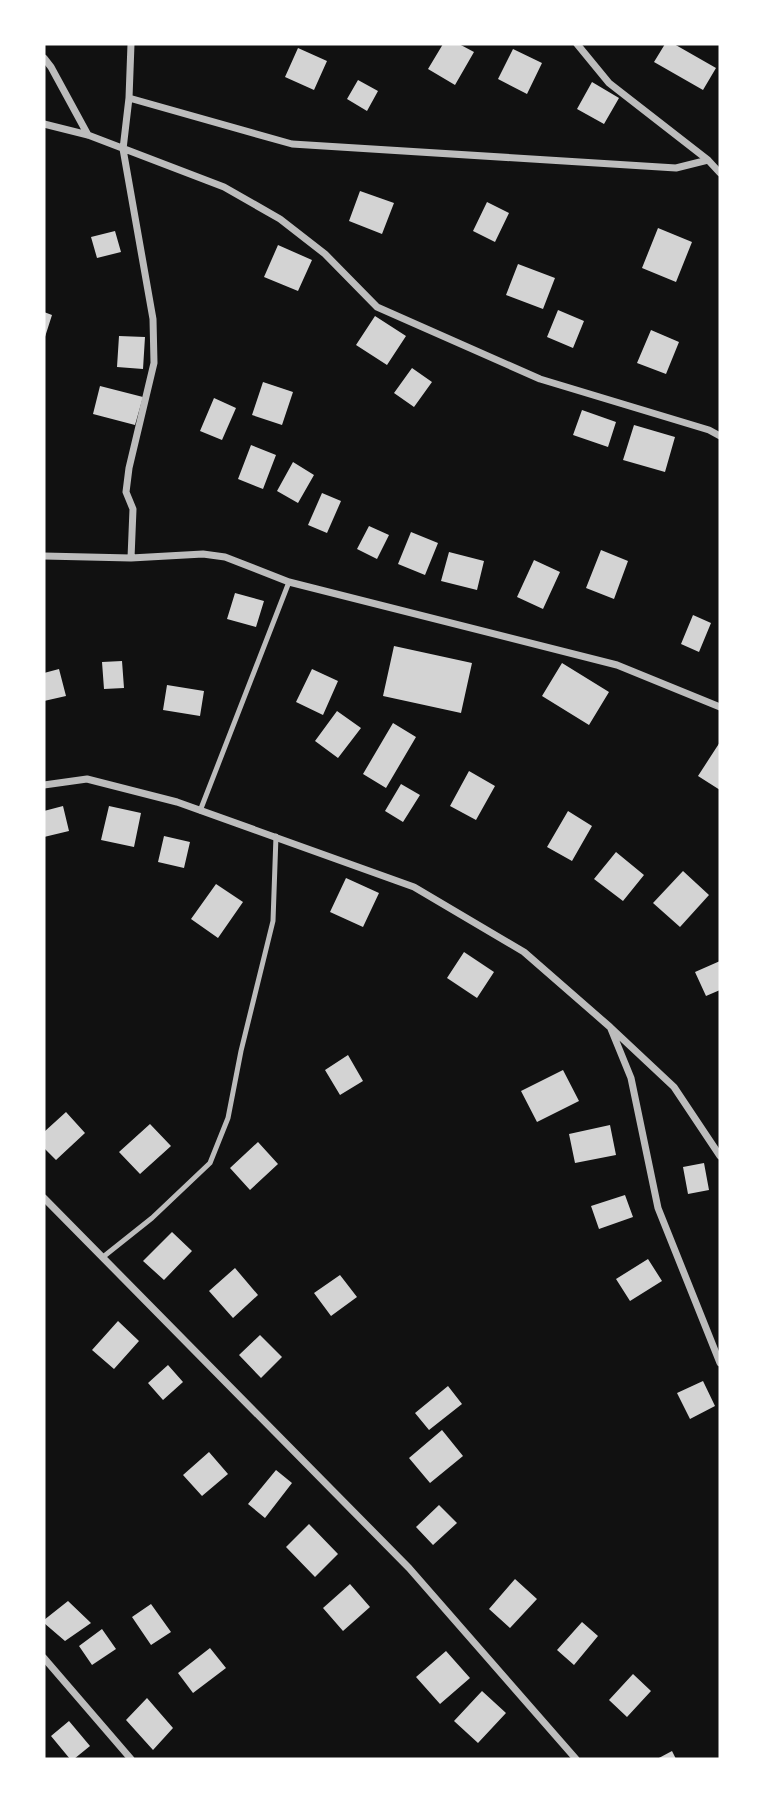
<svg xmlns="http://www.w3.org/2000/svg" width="764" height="1803" font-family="Manrope,sans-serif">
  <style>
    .building { fill: #d3d3d3 }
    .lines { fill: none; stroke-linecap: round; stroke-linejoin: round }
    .service { stroke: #bcbcbc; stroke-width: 5 }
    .minor { stroke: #bcbcbc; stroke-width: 7 }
  </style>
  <rect width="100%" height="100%" fill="#111"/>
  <path class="building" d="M443,44H459L474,52L455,85L428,69Z
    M665,44H674L716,68L703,90L654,62Z
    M298,48L327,61L314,90L285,77Z
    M513,49L542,63L527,94L498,79Z
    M358,80L378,91L367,111L347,99Z
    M592,82L619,98L604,124L577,109Z
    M360,191L394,203L382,234L349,221Z
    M487,202L509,213L495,242L473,231Z
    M658,228L692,242L676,282L642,268Z
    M115,231L121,252L97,258L91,237Z
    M278,245L312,260L298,291L264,277Z
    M518,264L555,278L543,309L506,295Z
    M558,310L584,321L573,348L547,337Z
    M44,312L52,315L44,340Z
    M375,316L406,336L387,365L356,345Z
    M651,330L679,342L666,374L637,363Z
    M119,336L145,337L143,369L117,367Z
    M412,368L432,382L414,407L394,393Z
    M263,382L293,392L282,425L252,415Z
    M100,386L143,397L135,425L93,414Z
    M214,398L236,408L222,440L200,431Z
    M582,410L616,422L608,447L573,435Z
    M634,425L675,437L665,472L623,460Z
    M251,445L276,455L263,489L238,479Z
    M293,462L314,475L298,503L277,491Z
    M322,493L341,501L327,533L308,525Z
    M369,526L389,535L377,559L357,549Z
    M411,532L438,543L425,575L398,564Z
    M601,550L628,561L614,599L586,588Z
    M449,552L484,561L477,590L441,581Z
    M534,560L560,572L543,609L517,597Z
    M235,593L264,601L256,627L227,619Z
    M693,615L711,623L699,652L681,644Z
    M394,646L472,663L461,713L383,696Z
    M122,661L124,688L104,689L102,662Z
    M562,663L609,692L589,725L542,696Z
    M59,669L66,696L44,701V673Z
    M312,669L338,681L323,715L296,702Z
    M167,685L204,691L200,716L163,710Z
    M337,711L361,728L338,758L315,741Z
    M393,723L416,737L386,788L363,774Z
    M720,742V790L698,776Z
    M469,771L495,786L476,820L450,806Z
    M401,784L420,795L403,822L385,811Z
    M63,806L69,831L44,837V811Z
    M109,806L141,813L134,847L101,840Z
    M568,811L592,826L572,861L547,847Z
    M164,836L190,842L184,868L158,862Z
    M616,852L644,875L623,901L594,879Z
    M683,871L709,895L680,927L653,903Z
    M346,878L379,893L363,927L330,912Z
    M216,884L243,902L218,938L191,919Z
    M464,952L494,972L477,998L447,978Z
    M720,961V990L706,996L695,972Z
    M348,1055L363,1081L340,1095L325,1070Z
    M563,1070L579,1101L537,1122L521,1091Z
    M66,1112L85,1133L56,1160L44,1148V1132Z
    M150,1124L171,1146L140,1174L119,1152Z
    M610,1125L616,1155L575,1163L569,1134Z
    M258,1142L278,1164L250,1190L230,1168Z
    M704,1163L709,1190L688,1194L683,1167Z
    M625,1195L633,1217L599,1229L591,1206Z
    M172,1232L192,1251L164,1280L143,1261Z
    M648,1259L662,1281L630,1301L616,1279Z
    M235,1268L258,1295L233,1318L209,1291Z
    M340,1275L357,1297L331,1316L314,1293Z
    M118,1321L139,1341L114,1369L92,1350Z
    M260,1335L282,1357L261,1378L239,1355Z
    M168,1365L183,1382L163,1400L148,1383Z
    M703,1381L715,1406L690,1419L677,1393Z
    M448,1386L462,1404L429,1430L415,1413Z
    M442,1430L463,1456L430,1483L409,1458Z
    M209,1452L228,1474L202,1496L183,1475Z
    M276,1470L292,1483L265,1518L248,1504Z
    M439,1505L457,1523L433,1545L416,1527Z
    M309,1524L338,1554L315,1577L286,1547Z
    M515,1579L537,1599L510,1628L489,1609Z
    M350,1584L370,1607L343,1631L323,1608Z
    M68,1601L91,1623L65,1641L44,1623V1620Z
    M151,1604L171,1632L151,1645L132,1617Z
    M582,1622L598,1636L574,1665L557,1650Z
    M102,1629L116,1649L92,1665L79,1646Z
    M210,1648L226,1668L193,1693L178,1673Z
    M446,1651L470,1678L440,1704L416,1677Z
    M633,1674L651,1691L627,1717L609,1700Z
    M482,1691L506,1713L478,1743L454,1721Z
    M147,1698L173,1728L153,1750L126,1720Z
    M69,1721L90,1746L74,1759H70L51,1736Z
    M672,1751L676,1759H657Z"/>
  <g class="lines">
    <path class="service" d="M200,811L289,582
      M103,1257L152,1218L210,1163L228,1118L241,1051L273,921L276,836"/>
    <path class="minor" d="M131,44L129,98L123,149L153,319L154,363L129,468L126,492L133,509L131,558
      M577,44L609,83L708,160L720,173
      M44,58L51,67L88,135
      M129,98L292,144L676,168L708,160
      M44,124L88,135L224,187L280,219L325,254L377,307L540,379L709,430L720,436
      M44,556L131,558L203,554L225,557L289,582L617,665L720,707
      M44,785L87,779L177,802L414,887L524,952L610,1027L674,1087L720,1156
      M611,1029L631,1078L658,1208L720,1363
      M44,1198L409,1568L576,1759
      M44,1658L131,1759"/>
  </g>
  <rect width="764" height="1803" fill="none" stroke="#ffffff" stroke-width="91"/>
</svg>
